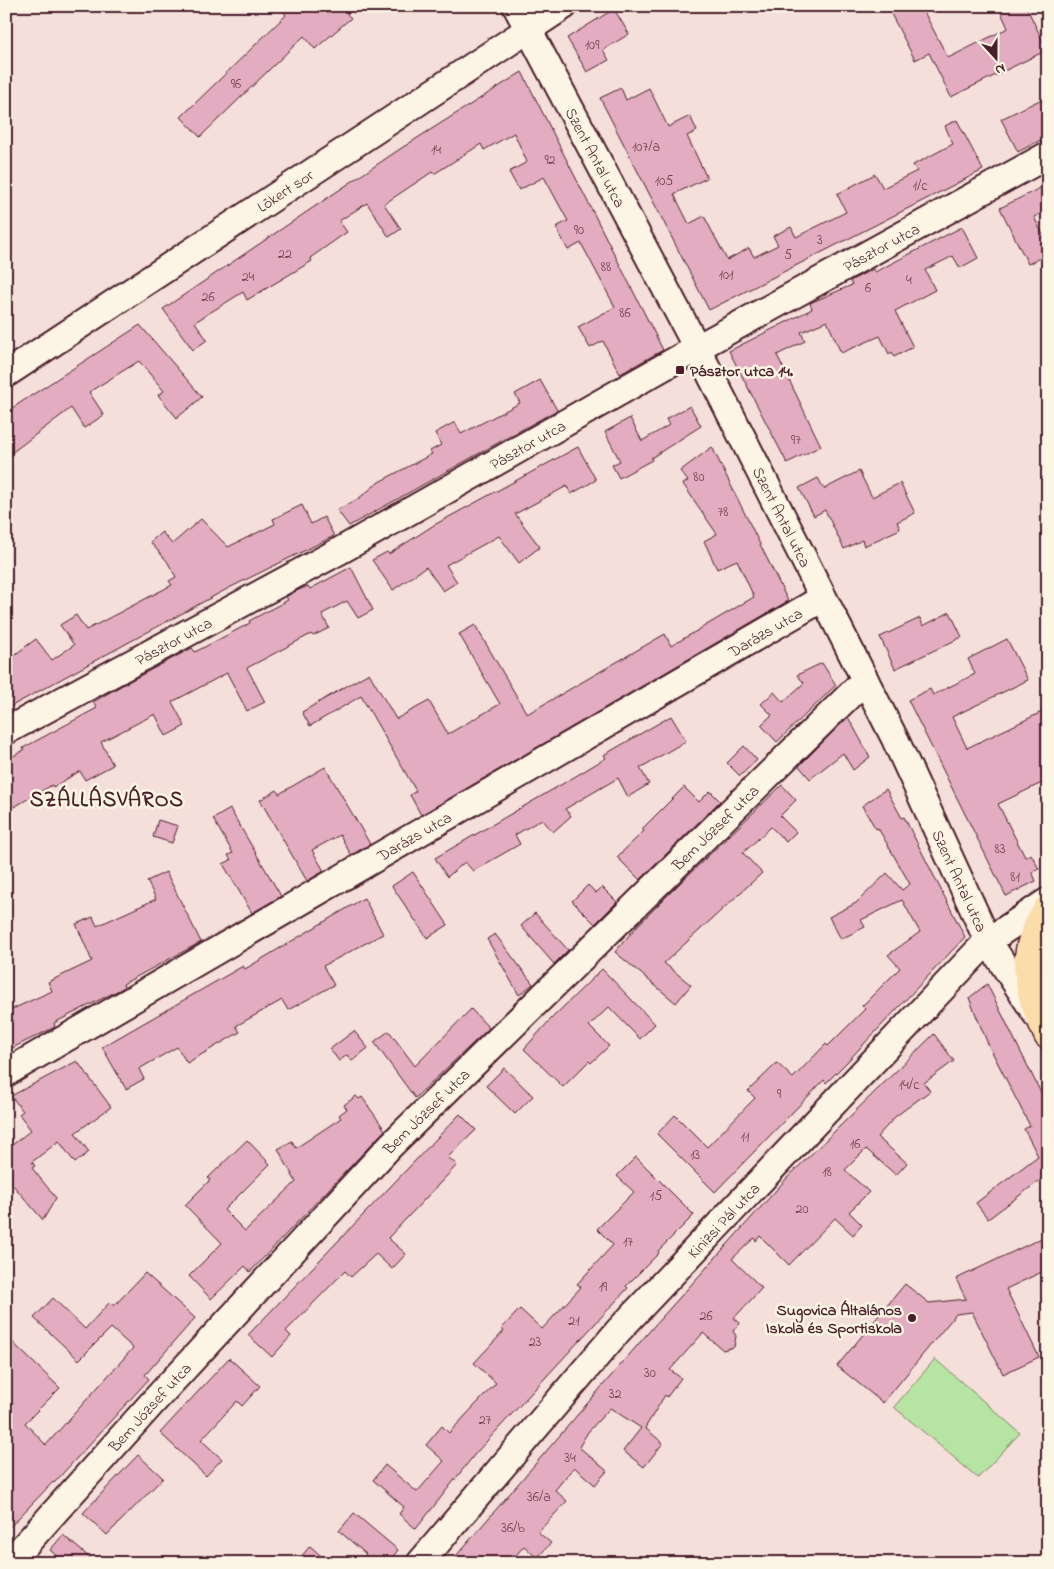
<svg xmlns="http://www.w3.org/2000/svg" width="1054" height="1569" font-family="'Indie Flower',sans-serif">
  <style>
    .green { fill: #b5e4a3; stroke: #808267 }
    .building { fill: #e3acc1; stroke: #4a1f2b }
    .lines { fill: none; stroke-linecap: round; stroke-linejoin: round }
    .minor-casing { stroke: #4a1f2b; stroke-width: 30 }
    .major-casing { stroke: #4a1f2b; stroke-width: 31 }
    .minor { stroke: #fcf5e5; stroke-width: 26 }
    .major { stroke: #faddab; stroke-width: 28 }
    .poi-dot { fill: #4a1f2b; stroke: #fcf5e5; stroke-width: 2 }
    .labels { text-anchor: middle; stroke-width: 5; stroke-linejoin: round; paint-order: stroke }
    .number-label { font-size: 14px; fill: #704250 }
    .street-label { font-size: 16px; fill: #4a1f2b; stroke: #fcf5e5 }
    .poi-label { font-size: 16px; font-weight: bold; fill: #4a1f2b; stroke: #fcf5e5; text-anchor: start }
    .district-label { font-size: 21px; font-weight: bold; letter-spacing: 1px; fill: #4a1f2b; stroke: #fcf5e5 }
  </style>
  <rect width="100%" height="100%" fill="#f4dfda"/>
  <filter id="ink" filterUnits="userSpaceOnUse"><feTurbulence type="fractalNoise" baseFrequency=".02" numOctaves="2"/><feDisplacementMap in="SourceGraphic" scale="10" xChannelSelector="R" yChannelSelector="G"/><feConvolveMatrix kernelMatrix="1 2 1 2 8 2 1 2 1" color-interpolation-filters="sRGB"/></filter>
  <g filter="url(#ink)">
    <path class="green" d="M935,1359L1020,1433L978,1478L894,1407Z"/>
    <path class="building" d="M279,6H356L347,14L351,18L315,49L304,36L200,137L181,117L286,15Z
      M903,6H921L948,58L1008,28L998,6H1026L1047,50L951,97L929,53L915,60L890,12Z
      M614,9L629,34L603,50L609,60L587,72L567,38Z
      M522,72L663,350L620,374L603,341L590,348L578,327L615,307L581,243L568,250L556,227L568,221L544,177L519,190L509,172L527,162L514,133L484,150L481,144L434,174L432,172L384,204L401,229L389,237L367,203L339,221L347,232L310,258L312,261L247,300L243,292L195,322L207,340L193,350L163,309L400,149Z
      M621,88L626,100L649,88L668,127L690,116L697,131L687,136L707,178L674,194L689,224L704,216L727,260L749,248L754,257L778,245L773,236L791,227L796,237L846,212L837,194L875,174L883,188L917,171L913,165L953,144L945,126L957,120L983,170L709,310L600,98Z
      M1048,96V136L1018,152L1001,119Z
      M1048,184V210L1034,217L1048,245V254L1028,264L1000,208Z
      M962,227L978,258L960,268L953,256L925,270L935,290L895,311L913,347L894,357L892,352L889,354L880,336L841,353L827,321L801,332L805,341L777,355L821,446L787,463L729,351L812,309L810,303L852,285L850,281L873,269L875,272Z
      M140,325L202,397L177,418L158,395L164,391L139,361L89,392L104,415L84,428L71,408L6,457V412Z
      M540,380L557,410L349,526L337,510L358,499L379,482L432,454L430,451L441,445L435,433L455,422L461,434L520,403L515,394Z
      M690,406L701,426L651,458L652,460L619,478L612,465L620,461L605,432L630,418L642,441L669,425L666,419Z
      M578,447L596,480L571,494L567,486L515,514L540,547L519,563L499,536L446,565L457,582L443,591L426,567L393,590L372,560L387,552L389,554L434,525Z
      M712,447L788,601L421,815L410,795L416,791L361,696L310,726L302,712L369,673L396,719L429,701L448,734L500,704L459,634L475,625L527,714L665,634L671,646L754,597L737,560L717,569L704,541L717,534L683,484L688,481L680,471Z
      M859,471L872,497L900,483L915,513L897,522L900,529L864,546L862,540L844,549L825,510L814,516L799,488L818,478L824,489Z
      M302,505L311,524L324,517L334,536L227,589L6,709V661L36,639L52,660L74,645L60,625L76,615L86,630L172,585L169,581L176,577L167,561L150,542L162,532L172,544L201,519L228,547L275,524L273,519Z
      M351,567L373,610L358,618L347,601L322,614L329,628L313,636L311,634L247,668L265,702L247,711L227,673L172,702L185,726L166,736L155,714L101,742L113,765L85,780L80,771L53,787L52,785L14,807L6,793V760L24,750L23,748L97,708L93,702L126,683L192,648L195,652L250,623L249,621L288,600L286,597L292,593L308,586L310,589Z
      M950,612L962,637L895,669L880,637L920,618L923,626Z
      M1007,639L1028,680L952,717L967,748L1048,709V780L998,804L1025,857L1031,854L1039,869L1032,872L1036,881L1006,896L908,700L930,689L933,695L975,674L968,659Z
      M822,663L836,685L777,742L761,725L772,715L761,704L774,692L783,702L804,683L797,675Z
      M671,716L686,741L640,768L649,784L628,797L618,778L565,809L571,816L553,832L542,819L515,835L520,844L473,871L465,862L447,877L435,858L564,783L606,758L604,755Z
      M848,717L870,757L853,770L843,753L810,779L799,766Z
      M744,746L757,760L740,776L727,763Z
      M325,767L370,844L351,855L340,835L312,850L324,871L307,881L260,800L277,790L279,794Z
      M782,785L796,800L780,816L796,832L786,842L771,827L743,853L762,873L664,963L691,985L676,1003L615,952L637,926L679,884Z
      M684,787L699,802L710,791L720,801L640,880L617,857L644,831L642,829Z
      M886,789L902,818L904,817L965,937L846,1063L826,1083L824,1080L715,1192L657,1134L675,1115L707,1147L755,1098L748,1091L777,1063L793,1078L826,1044L828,1046L865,1009L862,1006L900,968L888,955L920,932L902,900L861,920L865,927L841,939L829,917L856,903L887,873L902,890L910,884L878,828L876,829L862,806Z
      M230,809L281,896L252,913L223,864L231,860L228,855L233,853L213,819Z
      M158,820L178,826L172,843L153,837Z
      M166,872L201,942L123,984L124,987L121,989L54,1023L55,1027L6,1051V1012L52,991L48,982L92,961L76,924L93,917L97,926L156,899L147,881Z
      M413,872L448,925L427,938L392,886Z
      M588,885L596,893L602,887L617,902L595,924L572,901Z
      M364,898L383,934L323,966L334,985L288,1010L282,1000L236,1026L240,1032L187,1063L177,1047L139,1069L144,1079L126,1089L102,1047L243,966L245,969Z
      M535,913L568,950L554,964L521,926Z
      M495,934L533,984L519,995L487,939Z
      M602,969L655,1024L640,1039L609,1007L589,1026L609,1046L591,1063L589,1061L563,1087L524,1049L550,1020Z
      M987,984L1048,1107V1176L1047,1175L988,1219L976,1203L1038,1156L1024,1129L1030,1126L988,1044L969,998Z
      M471,1009L489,1028L415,1098L374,1042L389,1031L415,1066Z
      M354,1031L368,1048L352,1061L347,1055L339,1061L330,1049Z
      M934,1034L954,1061L924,1083L930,1091L896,1116L877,1137L907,1163L896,1175L866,1149L845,1170L869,1192L849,1212L862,1225L853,1235L835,1218L789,1265L760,1236L756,1241L754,1238L732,1259L762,1288L734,1318L740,1323L733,1331L736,1336L734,1347L723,1350L703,1333L670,1370L681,1378L667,1397L665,1395L645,1428L663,1443L644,1467L623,1451L641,1428L610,1408L588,1432L579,1447L607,1471L595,1485L574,1467L555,1490L567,1501L538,1532L551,1543L537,1558L524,1546L509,1563H450L654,1326L788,1177Z
      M77,1061L111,1107L75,1133L89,1152L75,1163L59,1141L32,1162L35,1166L32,1168L56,1198L43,1220L6,1177V1150L31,1130L19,1114L23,1111L11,1096Z
      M504,1068L533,1096L515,1114L486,1086Z
      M356,1096L359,1099L362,1097L385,1130L250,1272L245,1266L211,1299L189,1276L222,1243L185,1205L210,1180L208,1178L247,1140L270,1164L224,1210L245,1231L296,1182L278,1149L292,1141L296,1148L341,1118L339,1115L347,1109L344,1105Z
      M460,1114L476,1130L448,1157L457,1165L388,1238L406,1254L392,1269L376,1254L351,1277L345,1271L286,1331L291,1336L272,1357L248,1335Z
      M636,1157L694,1215L658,1251L659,1253L626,1286L628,1288L475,1454L416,1529L399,1514L404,1507L373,1480L385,1465L417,1492L444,1461L426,1445L442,1426L449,1433L496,1383L474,1363L504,1331L501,1329L520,1309L542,1329L581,1287L577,1284L613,1245L597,1229L634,1192L617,1176Z
      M1048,1235V1269L1006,1289L1039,1357L1003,1374L972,1312L956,1314L883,1403L837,1366L905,1284L929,1303L966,1299L956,1279Z
      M145,1273L195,1318L145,1375L149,1379L54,1483L53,1482L6,1531V1336L60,1388L25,1423L46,1445L133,1348L111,1328L79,1360L34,1318L53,1298L85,1329L110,1302L114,1306Z
      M229,1358L260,1386L242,1406L237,1401L201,1440L222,1459L206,1476L160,1433Z
      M138,1455L163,1478L107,1535L83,1513Z
      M354,1513L398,1550L388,1563H358L366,1554L339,1531Z
      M63,1535L96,1563H64L50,1550Z
      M310,1546L329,1563H296Z"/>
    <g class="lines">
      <defs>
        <g id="minor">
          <path id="s1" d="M516,6L697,348L895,739L988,941L1036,1014"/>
          <path id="s2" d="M6,374L564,6"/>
          <path id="s3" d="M6,731L343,549L697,348L1048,155"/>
          <path id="s4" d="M6,1073L823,598"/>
          <path id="s5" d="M9,1563L154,1401L391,1145L865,680"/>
          <path id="s6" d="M420,1563L619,1330L976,953L988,941L1048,901"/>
        </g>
        <path id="major" d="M1048,909C1017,955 1027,988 1048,1035"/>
      </defs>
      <use href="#minor" class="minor-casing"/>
      <use href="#major" class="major-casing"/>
      <use href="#minor" class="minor"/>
      <use href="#major" class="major"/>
    </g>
  </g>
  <g class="poi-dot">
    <rect x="675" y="365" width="10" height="10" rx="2.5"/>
    <circle cx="912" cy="1318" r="5"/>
  </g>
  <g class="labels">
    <g class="number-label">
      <text x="592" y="49">109</text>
      <text x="236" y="88">96</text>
      <text x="646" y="151">107/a</text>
      <text x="436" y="154">14</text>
      <text x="550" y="164">92</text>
      <text x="664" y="185">105</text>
      <text x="920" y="190">1/c</text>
      <text x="579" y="234">90</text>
      <text x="820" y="244">3</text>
      <text x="285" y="258">22</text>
      <text x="788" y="259">5</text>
      <text x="606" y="271">88</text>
      <text x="726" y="279">101</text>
      <text x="248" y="281">24</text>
      <text x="909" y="284">4</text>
      <text x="868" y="292">6</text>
      <text x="208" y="301">26</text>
      <text x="625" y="317">86</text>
      <text x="796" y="444">97</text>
      <text x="699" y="481">80</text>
      <text x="723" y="516">78</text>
      <text x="1000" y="853">83</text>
      <text x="1015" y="881">81</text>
      <text x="909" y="1089">14/c</text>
      <text x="779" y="1098">9</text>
      <text x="745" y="1141">11</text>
      <text x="855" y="1148">16</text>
      <text x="695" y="1159">13</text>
      <text x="827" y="1176">18</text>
      <text x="656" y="1200">15</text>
      <text x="802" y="1213">20</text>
      <text x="628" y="1246">17</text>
      <text x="603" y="1291">19</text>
      <text x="706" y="1320">26</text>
      <text x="574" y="1325">21</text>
      <text x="535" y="1346">23</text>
      <text x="650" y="1377">30</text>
      <text x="615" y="1398">32</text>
      <text x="485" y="1424">27</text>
      <text x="570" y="1462">34</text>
      <text x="539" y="1501">36/a</text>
      <text x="513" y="1532">36/b</text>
    </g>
    <g class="street-label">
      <text dy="6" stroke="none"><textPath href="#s1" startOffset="171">Szent Antal utca</textPath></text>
      <text dy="6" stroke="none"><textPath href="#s2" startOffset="334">Lőkert sor</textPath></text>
      <text dy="6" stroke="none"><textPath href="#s3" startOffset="1000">Pásztor utca</textPath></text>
      <text dy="6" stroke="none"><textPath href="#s3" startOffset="595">Pásztor utca</textPath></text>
      <text dy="6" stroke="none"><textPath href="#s1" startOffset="576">Szent Antal utca</textPath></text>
      <text dy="6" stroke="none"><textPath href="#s4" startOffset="878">Darázs utca</textPath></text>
      <text dy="6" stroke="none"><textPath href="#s3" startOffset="190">Pásztor utca</textPath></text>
      <text dy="6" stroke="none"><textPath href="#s5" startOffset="1020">Bem József utca</textPath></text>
      <text dy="6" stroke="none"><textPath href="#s4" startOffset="472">Darázs utca</textPath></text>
      <text dy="6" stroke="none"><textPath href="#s1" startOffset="981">Szent Antal utca</textPath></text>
      <text dy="6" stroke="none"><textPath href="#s5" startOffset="615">Bem József utca</textPath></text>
      <text dy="6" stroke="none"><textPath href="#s6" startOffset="458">Kinizsi Pál utca</textPath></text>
      <text dy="6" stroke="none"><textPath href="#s5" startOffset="210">Bem József utca</textPath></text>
    </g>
    <g class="poi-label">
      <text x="690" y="376">Pásztor utca 14.</text>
      <text x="902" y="1315" text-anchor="end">Sugovica Általános<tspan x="902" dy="18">Iskola és Sportiskola</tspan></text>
    </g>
    <g class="district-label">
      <text x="107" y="806">SZÁLLÁSVÁROS</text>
    </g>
  </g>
  <rect width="1054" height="1569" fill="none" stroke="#fcf5e5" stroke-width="25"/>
  <rect x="12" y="12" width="1029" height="1544" fill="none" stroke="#4a1f2b" stroke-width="2" filter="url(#ink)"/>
  <g transform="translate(996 58) rotate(159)" stroke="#fcf5e5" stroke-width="4" paint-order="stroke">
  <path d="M0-4L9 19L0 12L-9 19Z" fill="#4a1f2b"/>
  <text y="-8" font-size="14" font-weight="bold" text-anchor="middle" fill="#4a1f2b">N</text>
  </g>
</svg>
